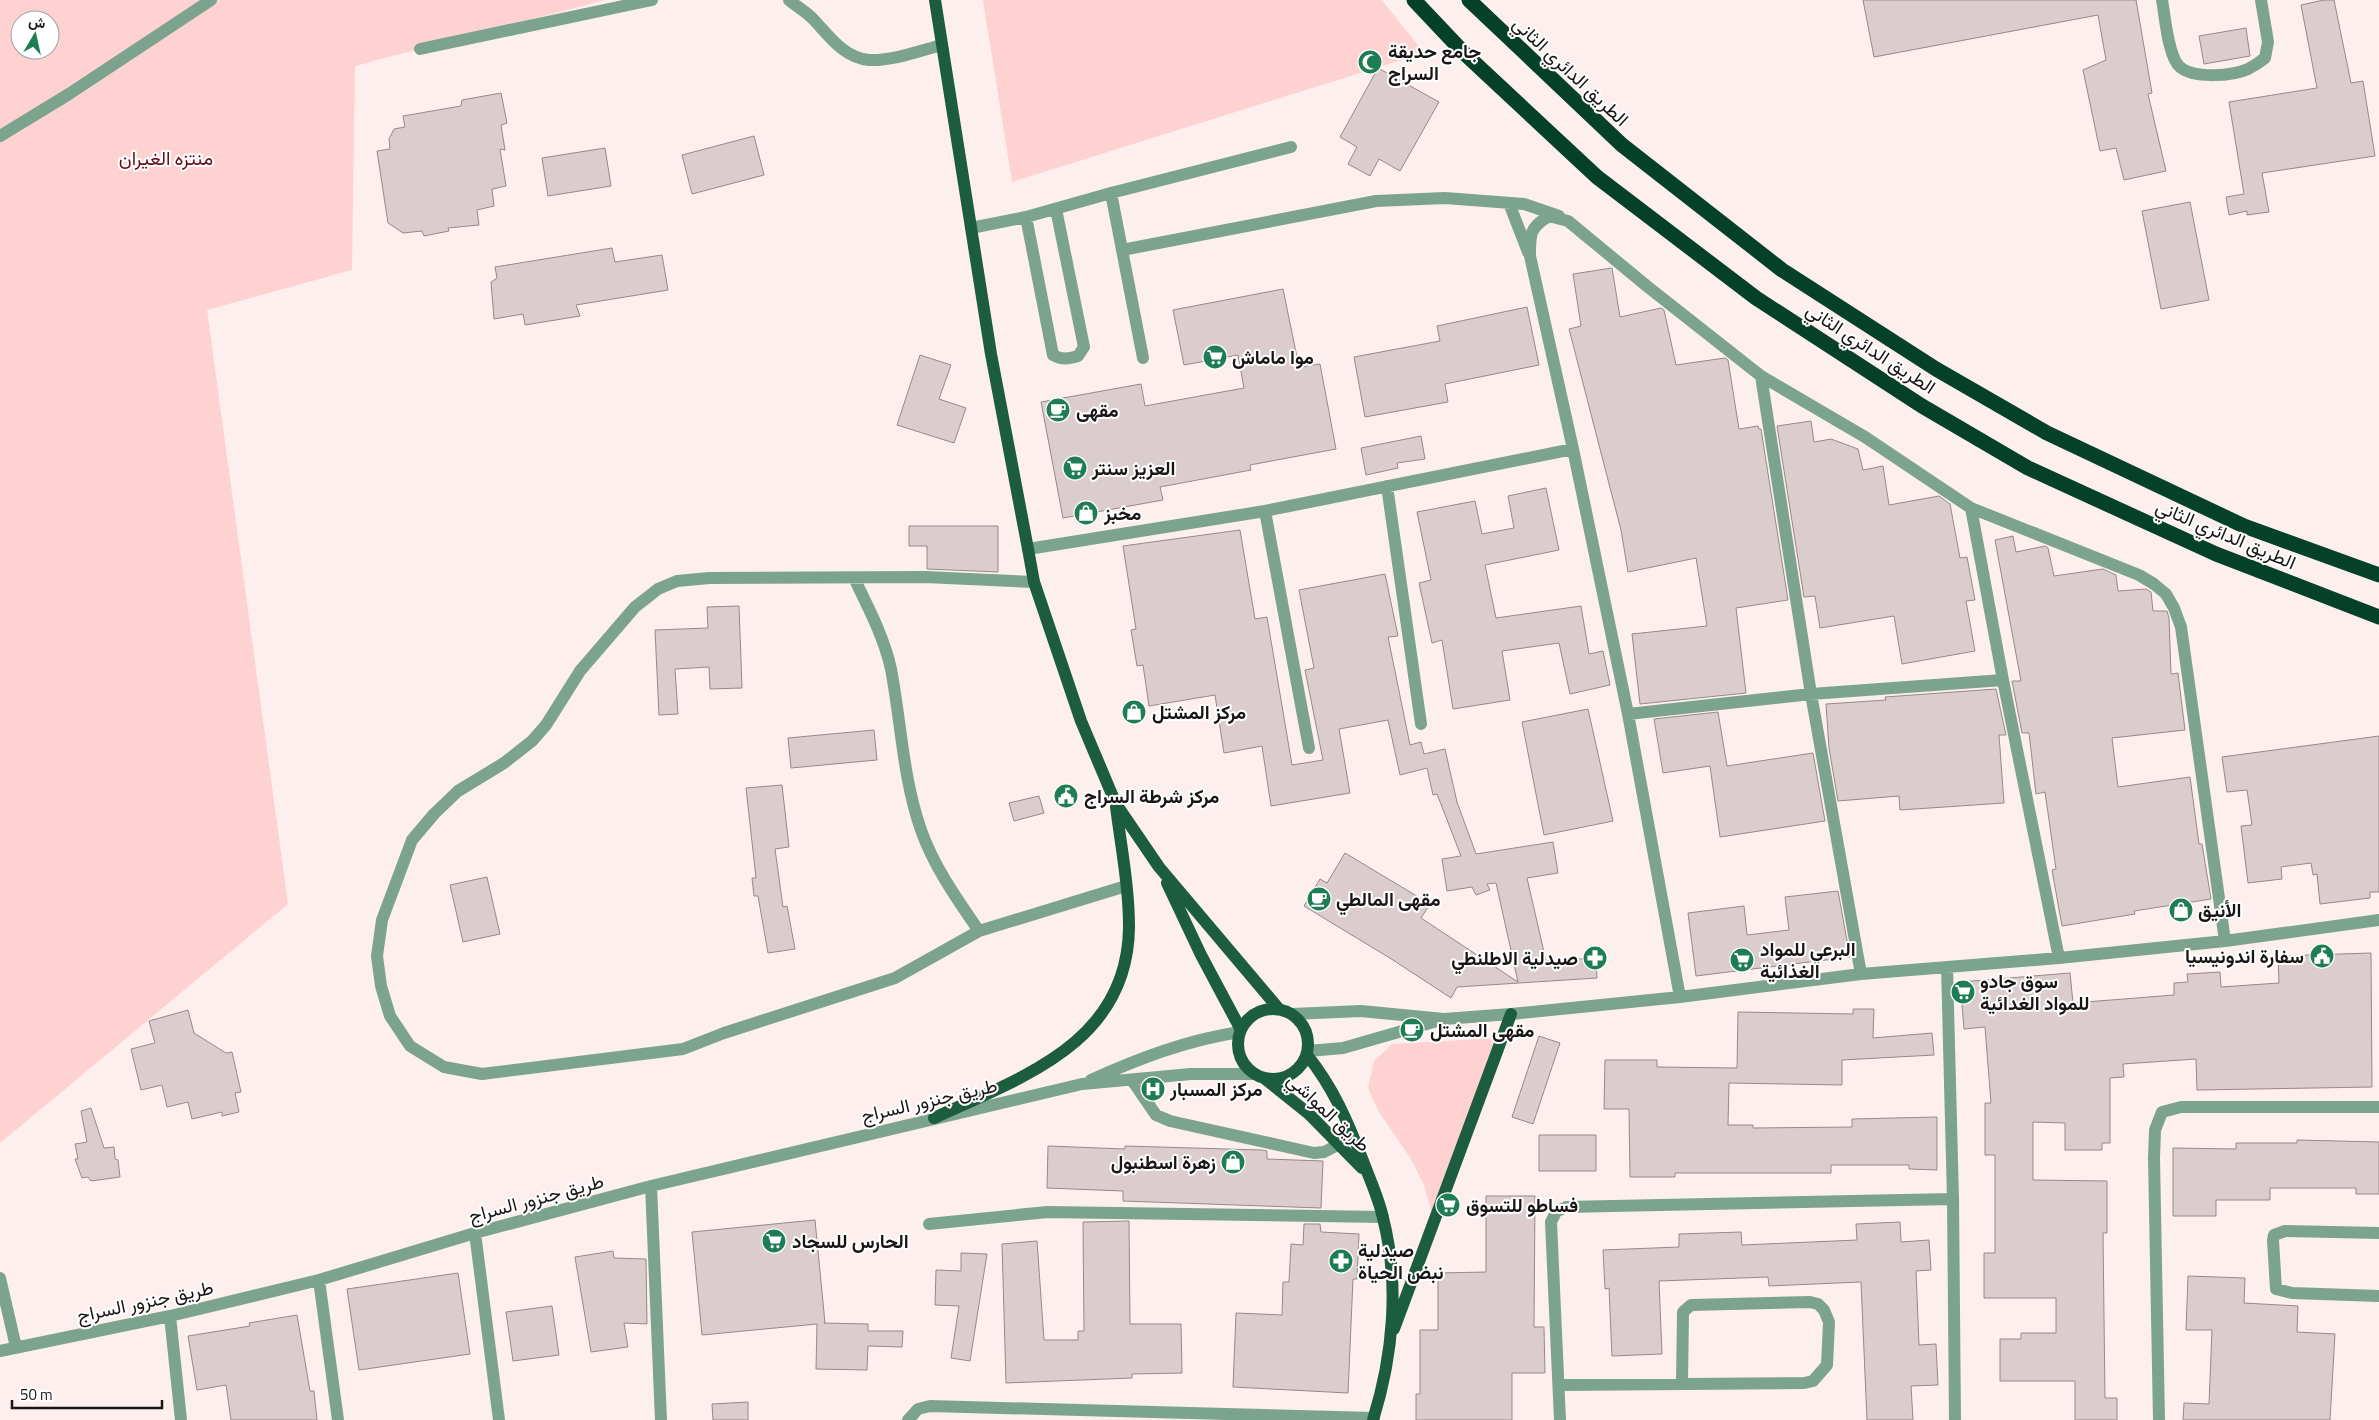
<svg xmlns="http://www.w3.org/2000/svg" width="2379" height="1420" font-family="'Titillium Web',Vazirmatn,sans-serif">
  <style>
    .green { fill: #fdd2d1; fill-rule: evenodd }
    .building { fill: #dbcdcd; stroke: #968989 }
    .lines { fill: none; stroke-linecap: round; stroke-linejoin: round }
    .minor { stroke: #7ba38d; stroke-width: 12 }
    .major { stroke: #1c5c3f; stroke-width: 12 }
    .highway { stroke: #054129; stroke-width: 15 }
    .labels { text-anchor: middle; stroke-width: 4; stroke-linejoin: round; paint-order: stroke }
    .poi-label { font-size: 19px; font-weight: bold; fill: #191515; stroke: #fff; text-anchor: start }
    .street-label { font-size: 19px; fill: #191515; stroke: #fff }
    .park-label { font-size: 19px; fill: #640c1a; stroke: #fff }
  </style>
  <rect width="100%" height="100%" fill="#fdefee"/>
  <path class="green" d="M0,0H605L355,66L352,270L207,310L288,904L0,1143ZM20,20H50V50H20Z
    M983,0H1382L1424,53L1012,182Z
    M1498,1038L1432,1215L1424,1185L1411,1159L1379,1112L1368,1088L1374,1061L1392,1044Z"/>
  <path class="building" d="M1863,0H2136L2152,93L2148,94L2166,171L2124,180L2116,148L2100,151L2083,70L2106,60L2098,15L1874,57Z
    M2324,0H2334L2351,83L2363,81L2375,156L2262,173L2269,212L2247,215V211L2229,215L2226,197L2244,194L2229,102L2317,88L2301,5Z
    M2246,28L2250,56L2204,64L2199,36Z
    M1378,68L1439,102L1400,171L1379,159L1370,176L1348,164L1357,147L1340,137Z
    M501,93L507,123L501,125L505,150L500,149L506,186L492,189L494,206L477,210L479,225L448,228L449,231L424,236L422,231L403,233L388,223L377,151L390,149L389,139L394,129L405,127L403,116L461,106L462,100Z
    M754,136L764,175L692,194L682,155Z
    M605,148L611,186L548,196L542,158Z
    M2190,202L2209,300L2161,309L2142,211Z
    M612,248L615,262L662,255L668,290L576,305L580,316L525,325L523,314L494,319L491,282L497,278L495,267Z
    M1612,268L1620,317L1661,308L1664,310L1676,365L1725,358L1728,360L1739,429L1758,426L1759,429H1761L1788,600L1736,608L1746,693L1640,704L1632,634L1707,626L1696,558L1628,572L1621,530L1569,329L1581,326L1573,274Z
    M1283,289L1299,367L1320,364L1336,449L1250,465L1251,470L1160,487L1163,500L1063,518L1041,402L1141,384L1145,406L1244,388L1238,355L1184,365L1173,310Z
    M1527,307L1539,365L1445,384L1448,402L1365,417L1354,357L1440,341L1437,326Z
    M920,355L951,365L939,399L966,408L954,443L897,425Z
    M1811,421L1814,442L1831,439L1858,449L1863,470L1883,466L1889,505L1939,496L1950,504L1960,558L1967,557L1975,600L1966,601L1975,651L1902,664L1894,616L1820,628L1815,596L1804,597L1777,426Z
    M1421,436L1425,459L1397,463L1398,468L1366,475L1361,448Z
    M1546,488L1559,550L1485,565L1496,618L1581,606L1589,654L1603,651L1610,685L1570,694L1559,643L1502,651L1510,700L1453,709L1442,640L1432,643L1419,583L1431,580L1417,512L1475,501L1482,534L1514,528L1508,496Z
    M909,526H998V572L927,569V546H909Z
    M1240,530L1255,619L1267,617L1292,765L1323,760L1305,670L1314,668L1299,590L1385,574L1398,636L1388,637L1410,745L1421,742L1424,754L1445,749L1457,802L1476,854L1553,842L1558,873L1527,878L1546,961L1596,958L1597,978L1457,987L1451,998L1393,960L1304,906L1320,879L1327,883L1345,853L1430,904L1421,918L1518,982L1496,883L1487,884L1490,890L1476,895L1472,887L1447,891L1442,859L1461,856L1437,794L1433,795L1427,768L1400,775L1388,720L1339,729L1350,793L1271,806L1262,746L1224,753L1215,695L1149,706L1143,665L1137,666L1131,630L1136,629L1123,546Z
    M2013,536L2016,552L2045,546L2048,548L2054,576L2103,569L2116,575L2118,591L2146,589L2151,592L2153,611H2167L2169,618L2171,674L2178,673L2185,730L2112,738L2118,787L2190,777L2199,844H2202L2211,899L2134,911L2135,914L2062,926L2052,870L2056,869L2045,792L2036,794L2029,733H2022L2012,681H2021L1995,540Z
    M739,606L742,688L710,689L709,667L675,669L678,714L659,715L655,630L708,628L707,607Z
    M1996,689L2006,735H1999L2004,803L1900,810L1899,796L1838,801L1829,748L1826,704L1886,700L1885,697Z
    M1588,709L1613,821L1544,835L1522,722Z
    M1718,712L1727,766L1813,753L1825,821L1720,837L1710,766L1663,773L1654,719Z
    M874,730L877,760L791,768L788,738Z
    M2379,736V892H2370V898L2320,904L2317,874L2313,875L2311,863L2281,867L2282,879L2248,883L2241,826L2252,825L2247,790L2227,792L2222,757Z
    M782,785L789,847L775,849L783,907L787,906L795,949L768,953L758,896H754L752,878H756L746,788Z
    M1039,796L1044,813L1014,821L1009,803Z
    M487,877L500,934L463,942L450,885Z
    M1838,891L1850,957L1696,976L1688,913L1744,906L1747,935L1789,930L1785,897Z
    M2371,953L2372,1087L2197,1090L2196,1059L2123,1064L2124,1077L2110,1078V1143H2102V1150H2065V1123L2033,1122V1180L2107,1181V1233H2103L2105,1398H2117V1420H2075V1381H2000V1339H2021V1333H2056V1298H1984V1253H1995V1155H1985V1103H1991L1985,1027L1964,1029L1960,982L2070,973L2073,1003L2174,995V983L2188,982L2187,974L2220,972L2221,987L2279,983L2278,956Z
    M1853,1009H1874L1873,1038L1932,1033L1934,1055L1842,1060V1085L1729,1083L1728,1125H1753V1128L1852,1127V1119L1937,1117V1170L1909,1169V1165H1831V1173H1675V1177H1630L1629,1109H1604L1605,1060H1657V1067L1737,1068L1738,1012L1853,1014Z
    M188,1010L194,1033L226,1053L232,1052L241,1092L235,1093L239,1112L222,1116V1112L192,1119L188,1102L167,1107L162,1085L141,1090L131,1049L155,1043L149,1021Z
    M1539,1036L1560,1043L1533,1124L1512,1117Z
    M91,1108L104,1148L114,1147L115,1159L118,1160L120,1177L91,1181L88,1177L82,1178L75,1159H78L75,1144L87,1142L81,1111Z
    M1539,1135H1596V1171H1539Z
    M2297,1140L2379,1142V1194H2356V1188H2270V1200H2216V1216H2173V1148L2236,1149V1143H2297Z
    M1048,1146L1125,1149V1146L1262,1150L1267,1151V1159L1323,1161L1321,1208L1123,1201V1191L1047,1188Z
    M1486,1196H1535L1534,1327H1544L1545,1373H1512V1420H1416V1394H1420V1330H1438V1273L1486,1272Z
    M815,1220L825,1323H824L868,1324V1331H903L902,1347L868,1346L867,1370L816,1369L817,1324L702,1335L692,1232Z
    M1129,1221L1130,1324H1181L1182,1373L1132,1374V1378L1006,1383L1002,1244L1037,1241L1044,1340H1078V1331H1084L1083,1222Z
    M1900,1222L1901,1242L1929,1240L1931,1270L1916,1271L1919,1345L1936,1344L1938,1385L1911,1386L1913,1420H1867L1861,1282L1769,1286L1768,1277L1659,1281L1662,1354L1612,1356L1609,1288L1605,1289L1603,1250L1679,1247V1234L1741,1232L1742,1245L1857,1240L1856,1224Z
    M1304,1224H1320L1321,1232L1359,1234L1357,1279H1353L1348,1393L1233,1387L1236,1313L1282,1315L1283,1282H1289L1291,1244L1303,1245Z
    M613,1251L614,1258L646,1259L647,1324L624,1323L628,1347L591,1352L575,1257Z
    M961,1253L987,1254L970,1361L951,1358L959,1306L935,1305L936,1270L961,1271Z
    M458,1273L470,1354L359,1370L347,1289Z
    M2188,1276L2245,1278L2244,1303L2298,1306L2297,1332L2335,1334L2330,1420H2183L2184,1403L2209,1404L2212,1330H2186Z
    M552,1306L559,1355L513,1361L506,1312Z
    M297,1315L310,1391H314L317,1420H231L226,1385L197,1390L188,1336L250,1326L249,1323Z
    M748,1402V1420H713L712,1404Z"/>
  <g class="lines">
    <path class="minor" d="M789,0C797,7 807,12 814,20C829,36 844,58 869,60C893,61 919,51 942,45
      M2162,0C2165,16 2168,57 2180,67C2194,79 2233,76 2248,69C2254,66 2260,62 2265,58L2268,42L2261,0
      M420,49L652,0
      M0,136L69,94L211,0
      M1111,193L1143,358
      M1509,203L1528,252
      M1026,217L1053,355C1062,360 1068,359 1078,356L1084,347L1056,209
      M971,228L1026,217L1111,193L1291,147
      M1122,250L1376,201L1445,198L1524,204L1559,216
      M1761,376L1811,694L1861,974
      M1387,486L1421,724
      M1971,508L2003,680L2059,958
      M1265,511L1309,748
      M1028,549L1265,511L1573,449
      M854,578C868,607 884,637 891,669C901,722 903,779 921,830C934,867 957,899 979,931
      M1034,582L925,577L709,578L677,581L658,589L635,607L580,671L546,725L532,741L504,763L458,791L434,814L412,840L382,920L377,956L381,986L390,1016L410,1046L444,1067L482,1074L683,1049L724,1033L895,978L979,931L1126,886
      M1628,714L1811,694L2003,680
      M1947,967L1953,1199L1955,1420
      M1680,997L1628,714L1573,449L1530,256C1530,235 1529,228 1549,216L1568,221L1648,287L1761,376L1865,437L1971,508L2139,575L2154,584L2166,594L2174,608L2181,627L2225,941
      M1292,1014L1361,1011L1444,1019L1511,1014L1680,997L1861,974L2059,958L2225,941L2379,920
      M1308,1051L1343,1048L1437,1021
      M1091,1080C1140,1058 1187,1040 1240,1032
      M1132,1080L1156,1115L1170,1121L1314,1153L1324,1152L1340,1144
      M651,1186L661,1420
      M929,1224L1047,1212L1383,1217
      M475,1233L499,1420
      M2379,1233L2285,1231L2274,1235L2273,1240L2276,1289L2292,1293L2379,1296
      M0,1278L16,1347
      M319,1280L338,1420
      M170,1316L181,1420
      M0,1351L170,1316L319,1280L475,1233L651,1186L1082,1084L1191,1074H1255
      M1559,1385L1804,1383L1813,1381L1827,1365L1829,1322L1824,1310L1818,1304L1810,1302L1691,1305L1683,1312L1682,1384
      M908,1420L918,1409L930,1406L1374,1418
      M1560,1420L1551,1222L1556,1212L1566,1207L1953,1199
      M2159,1420L2154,1158L2155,1130L2162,1112L2181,1107H2379"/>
    <path class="major" d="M935,0L991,354L1028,549L1034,582L1081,721L1116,804L1159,867L1279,1009
      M1167,883L1201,955L1241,1030
      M1238 1044a35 35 0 1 1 70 0a35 35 0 1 1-70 0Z
      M1307,1055C1333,1087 1348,1122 1363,1161C1370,1180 1379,1199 1383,1218C1400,1284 1393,1356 1373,1420
      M1264,1078L1309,1114L1362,1168
      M934,1118C1022,1077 1128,1043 1129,927C1129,887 1121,846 1116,807
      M1394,1329L1511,1014"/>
    <path class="highway" d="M1414,0L1464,53L1597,177L1756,298L1922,406L2028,468L2216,554L2379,617
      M1469,0L1622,145L1782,270L1936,369L2047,433L2244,526L2379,575"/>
  </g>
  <defs>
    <symbol id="mosque-disc" viewBox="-11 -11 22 22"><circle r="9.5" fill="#1e7d54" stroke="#fff"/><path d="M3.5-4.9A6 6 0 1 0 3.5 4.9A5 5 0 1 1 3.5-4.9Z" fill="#fff"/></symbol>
    <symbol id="supermarket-disc" viewBox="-11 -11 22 22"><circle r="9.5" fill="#1e7d54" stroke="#fff"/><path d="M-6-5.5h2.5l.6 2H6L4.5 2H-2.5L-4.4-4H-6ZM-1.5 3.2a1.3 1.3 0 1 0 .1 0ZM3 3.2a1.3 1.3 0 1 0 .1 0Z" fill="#fff"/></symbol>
    <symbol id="cafe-disc" viewBox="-11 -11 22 22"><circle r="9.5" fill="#1e7d54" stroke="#fff"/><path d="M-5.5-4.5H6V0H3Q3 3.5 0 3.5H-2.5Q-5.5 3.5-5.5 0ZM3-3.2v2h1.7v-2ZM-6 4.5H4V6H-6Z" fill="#fff"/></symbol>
    <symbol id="shop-disc" viewBox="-11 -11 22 22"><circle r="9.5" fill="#1e7d54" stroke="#fff"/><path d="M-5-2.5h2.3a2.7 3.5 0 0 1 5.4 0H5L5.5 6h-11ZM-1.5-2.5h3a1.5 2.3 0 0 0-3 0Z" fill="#fff"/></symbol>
    <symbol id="civic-disc" viewBox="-11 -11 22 22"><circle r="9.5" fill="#1e7d54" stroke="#fff"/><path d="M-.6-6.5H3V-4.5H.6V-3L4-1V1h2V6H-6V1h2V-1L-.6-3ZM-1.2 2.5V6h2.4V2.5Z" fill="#fff"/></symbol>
    <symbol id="pharmacy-disc" viewBox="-11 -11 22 22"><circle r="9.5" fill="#1e7d54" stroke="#fff"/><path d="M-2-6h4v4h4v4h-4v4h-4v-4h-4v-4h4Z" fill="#fff"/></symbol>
    <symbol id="hospital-disc" viewBox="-11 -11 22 22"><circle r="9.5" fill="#1e7d54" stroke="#fff"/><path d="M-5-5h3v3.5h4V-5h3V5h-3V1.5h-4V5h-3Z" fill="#fff"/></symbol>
  </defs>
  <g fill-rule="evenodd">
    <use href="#mosque-disc" x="1356" y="48" width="28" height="28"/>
    <use href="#supermarket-disc" x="1201" y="343" width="28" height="28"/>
    <use href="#cafe-disc" x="1044" y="396" width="28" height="28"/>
    <use href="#supermarket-disc" x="1061" y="454" width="28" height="28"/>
    <use href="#shop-disc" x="1072" y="499" width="28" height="28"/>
    <use href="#shop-disc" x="1120" y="698" width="28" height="28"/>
    <use href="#civic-disc" x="1052" y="782" width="28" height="28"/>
    <use href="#cafe-disc" x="1305" y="885" width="28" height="28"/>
    <use href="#shop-disc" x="2167" y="896" width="28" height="28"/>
    <use href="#civic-disc" x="2308" y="942" width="28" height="28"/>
    <use href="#pharmacy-disc" x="1581" y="944" width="28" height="28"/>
    <use href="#supermarket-disc" x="1728" y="946" width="28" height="28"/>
    <use href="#supermarket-disc" x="1949" y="978" width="28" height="28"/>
    <use href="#cafe-disc" x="1398" y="1016" width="28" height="28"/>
    <use href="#hospital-disc" x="1139" y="1075" width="28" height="28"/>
    <use href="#shop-disc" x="1219" y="1148" width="28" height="28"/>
    <use href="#supermarket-disc" x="1434" y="1191" width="28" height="28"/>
    <use href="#supermarket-disc" x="760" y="1227" width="28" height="28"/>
    <use href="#pharmacy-disc" x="1327" y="1247" width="28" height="28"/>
  </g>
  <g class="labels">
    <g class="poi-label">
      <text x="1388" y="58">جامع حديقة<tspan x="1388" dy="22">السراج</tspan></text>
      <text x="1232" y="364">موا ماماش</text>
      <text x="1076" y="417">مقهى</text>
      <text x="1092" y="475">العزيز سنتر</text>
      <text x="1104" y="520">مخبز</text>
      <text x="1152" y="719">مركز المشتل</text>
      <text x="1084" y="803">مركز شرطة السراج</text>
      <text x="1336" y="906">مقهى المالطي</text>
      <text x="2198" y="917">الأنيق</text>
      <text x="1760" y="956">البرعي للمواد<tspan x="1760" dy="22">الغذائية</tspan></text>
      <text x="2304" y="963" text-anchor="end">سفارة اندونيسيا</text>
      <text x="1578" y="965" text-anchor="end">صيدلية الاطلنطي</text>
      <text x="1980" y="988">سوق جادو<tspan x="1980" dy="22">للمواد الغدائية</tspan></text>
      <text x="1430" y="1037">مقهى المشتل</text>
      <text x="1170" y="1096">مركز المسبار</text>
      <text x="1216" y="1169" text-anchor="end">زهرة اسطنبول</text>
      <text x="1466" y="1212">فساطو للتسوق</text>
      <text x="792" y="1248">الحارس للسجاد</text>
      <text x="1358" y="1257">صيدلية<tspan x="1358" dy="22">نبض الحياة</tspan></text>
    </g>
    <g class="street-label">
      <text transform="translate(1571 71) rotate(43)" y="7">الطريق الدائري الثاني</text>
      <text transform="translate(1871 348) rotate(33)" y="7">الطريق الدائري الثاني</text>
      <text transform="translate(2226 534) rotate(23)" y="7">الطريق الدائري الثاني</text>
      <text transform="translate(929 1100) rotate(-13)" y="7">طريق جنزور السراج</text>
      <text transform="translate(1329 1112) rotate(43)" y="7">طريق المواشي</text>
      <text transform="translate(536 1198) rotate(-15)" y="7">طريق جنزور السراج</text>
      <text transform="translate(145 1301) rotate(-12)" y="7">طريق جنزور السراج</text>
    </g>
    <g class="park-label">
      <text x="166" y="165">منتزه الغيران</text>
    </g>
  </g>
  <g transform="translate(35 35) rotate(9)"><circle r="24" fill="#ffffff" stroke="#a3a1a1"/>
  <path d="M0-4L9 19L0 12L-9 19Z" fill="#1e7d54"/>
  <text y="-8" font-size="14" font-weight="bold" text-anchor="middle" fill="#191515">ش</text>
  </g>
  <path d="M12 1400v8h150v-8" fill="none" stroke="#191515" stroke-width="2.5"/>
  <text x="20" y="1400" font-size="15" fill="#191515" stroke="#ffffff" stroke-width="4" paint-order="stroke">50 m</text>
</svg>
